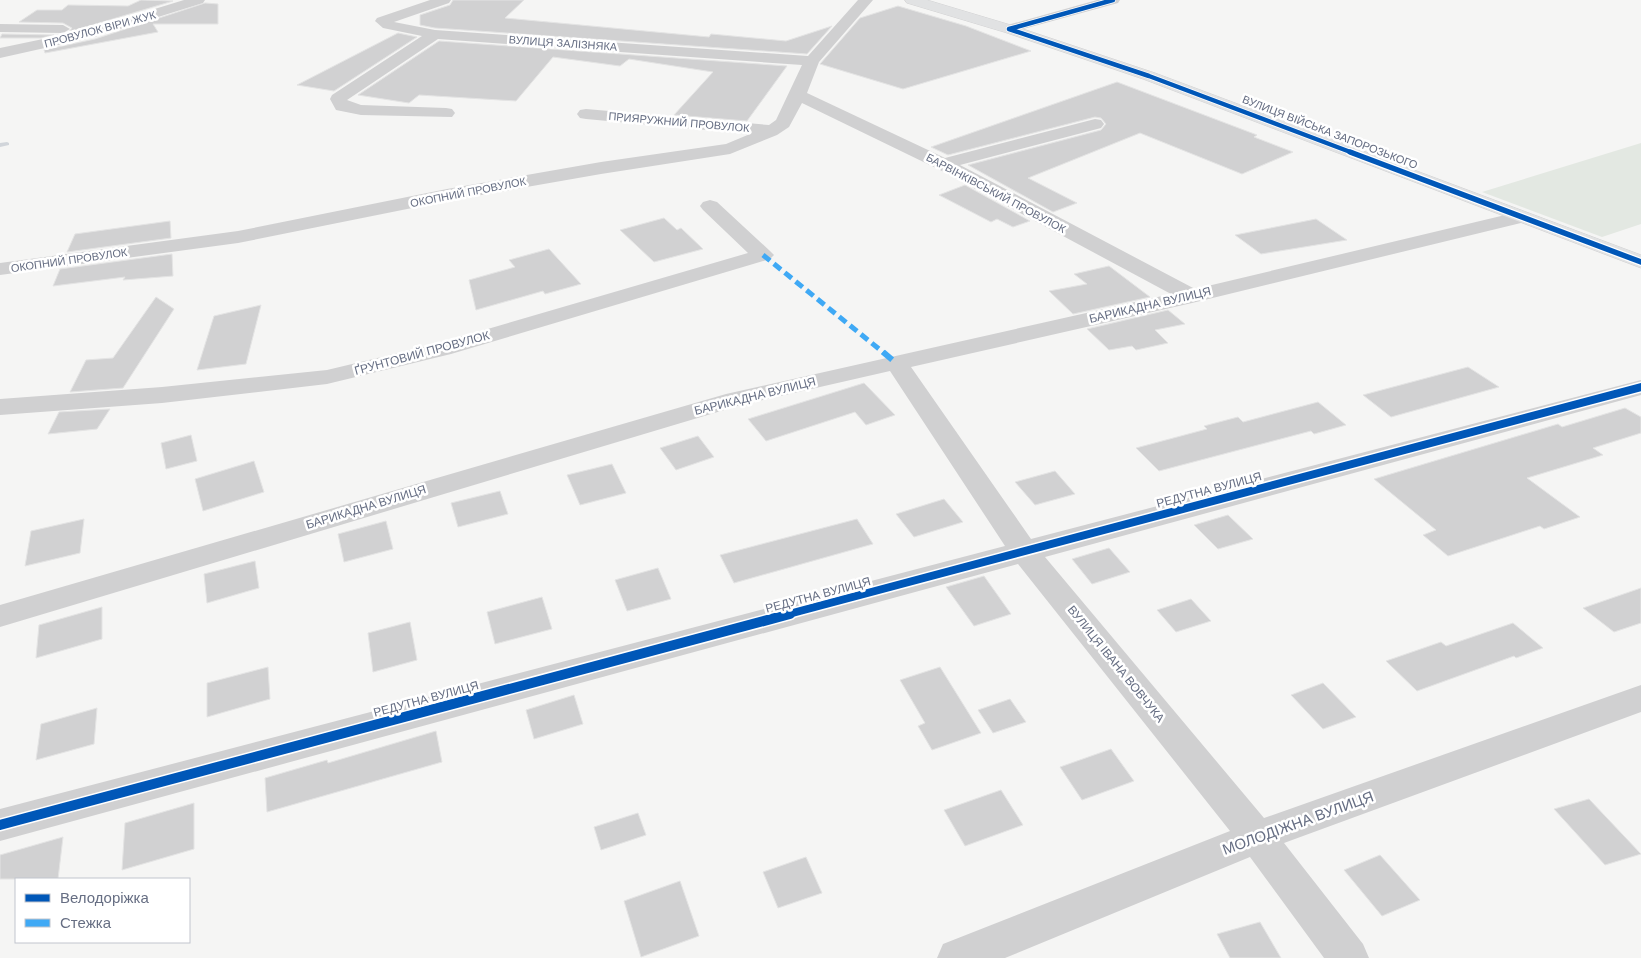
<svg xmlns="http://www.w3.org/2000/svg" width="1641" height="958" font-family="Helvetica,sans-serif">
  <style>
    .green { fill: #e3e8e2 }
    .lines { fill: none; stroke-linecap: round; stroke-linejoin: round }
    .stream { fill: #d1d5da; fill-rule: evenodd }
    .building { fill: #d1d1d2; stroke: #e4e4e4 }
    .secondary-casing { stroke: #d2d2d3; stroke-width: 1 }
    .street { fill: #d0d0d1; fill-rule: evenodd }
    .secondary { fill: #e1e2e3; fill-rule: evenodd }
    .quiet-far1 { stroke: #3fa9f5; stroke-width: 5; stroke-dasharray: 9 5; stroke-linecap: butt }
    .quiet { stroke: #3fa9f5; stroke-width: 6; stroke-dasharray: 12 6; stroke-linecap: butt }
    .cycleway-far3-casing { stroke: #fff; stroke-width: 6 }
    .cycleway-far2-casing { stroke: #fff; stroke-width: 8 }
    .cycleway-far1-casing { stroke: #fff; stroke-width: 11 }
    .cycleway-casing { stroke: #fff; stroke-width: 13 }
    .cycleway-far3 { stroke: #0057b8; stroke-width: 4.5 }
    .cycleway-far2 { stroke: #0057b8; stroke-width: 5.5 }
    .cycleway-far1 { stroke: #0057b8; stroke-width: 8 }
    .cycleway { stroke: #0057b8; stroke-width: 10 }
    .labels { text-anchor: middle; stroke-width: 5; stroke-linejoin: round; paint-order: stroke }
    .far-street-label { font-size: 11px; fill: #666e83; stroke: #fff }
    .street-label { font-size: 12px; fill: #666e83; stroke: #fff }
    .near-street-label { font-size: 15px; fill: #666e83; stroke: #fff }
  </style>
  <rect width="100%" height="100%" fill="#f5f5f4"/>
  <path class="green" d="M1641,143V224L1602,237L1482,192Z"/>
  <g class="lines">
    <path class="stream" d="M7,142L9,143V145L0,147V143Z"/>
  </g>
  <path class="building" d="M141,0L173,1L69,32L72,28L63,23L19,22L37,10H62L68,5L128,6Z
    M453,0H524L505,18L709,37L711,34L786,41L832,26L807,54L435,28L420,25V15L450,5Z
    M205,3L218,4V24H153L158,32L45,53L44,50L95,39Z
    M898,6L966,26L1031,51L903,89L820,64L860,18Z
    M398,33L417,37L334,91L297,85Z
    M2,34L54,35L41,38H0Z
    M439,41L787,66L747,121L674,115L713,72L629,59L620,66L553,57L516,101L419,95L409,103L358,95Z
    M1117,82L1257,135L1254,137L1293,152L1242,174L1140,133L1028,178L1077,203L1053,212L968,165L1101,130L1106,124L1101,118L1095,117L948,155L931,147Z
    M965,185L1030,221L1013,227L997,219L991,222L939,195Z
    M664,218L677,230L681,228L703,249L654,262L620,230Z
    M1316,219L1347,240L1261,254L1235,235Z
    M170,221L171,238L67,252L75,234Z
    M549,249L581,284L545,294L543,291L476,310L469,280L515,267L509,260Z
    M172,254L173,276L123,280L125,277L53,286L60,269Z
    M1109,266L1150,297L1073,314L1049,291L1087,284L1074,274Z
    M156,297L174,309L123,388L70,392L86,360L113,358Z
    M261,305L246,364L197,370L214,316Z
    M1168,310L1185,324L1155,330L1168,343L1136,350L1132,346L1109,350L1087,329Z
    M1468,367L1499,387L1391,417L1363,395Z
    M864,383L895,415L866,425L855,412L766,441L748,419Z
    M1318,402L1346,425L1314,434L1311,431L1159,471L1136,448L1207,429L1204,426L1238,417L1243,422Z
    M1625,408L1641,417V433L1593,448L1603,455L1527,478L1580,517L1544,529L1540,526L1448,556L1423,535L1436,530L1374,479L1558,424L1562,427Z
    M110,409L97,429L48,434L59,412Z
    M191,435L197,461L166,469L161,443Z
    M698,436L714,457L676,470L660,448Z
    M254,461L264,492L203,511L195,479Z
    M612,464L626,493L580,505L567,475Z
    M1055,471L1075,494L1035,505L1015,482Z
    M500,491L508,514L458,527L451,503Z
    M944,499L963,522L914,537L896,514Z
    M1228,515L1253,539L1218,549L1194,525Z
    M84,519L80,553L25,566L31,531Z
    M857,519L873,544L734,583L720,555Z
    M386,521L393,549L344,562L338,534Z
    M1109,548L1130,572L1092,584L1072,559Z
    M255,561L259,588L207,603L204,574Z
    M658,568L671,599L627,611L615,580Z
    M984,576L1011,614L974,626L946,587Z
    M1641,588V623L1614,632L1583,608Z
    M542,597L552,629L495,644L487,612Z
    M1191,599L1211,621L1176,632L1157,610Z
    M102,607V639L36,658L39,625Z
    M410,622L417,660L373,672L368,633Z
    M1513,623L1543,648L1516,658L1514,656L1417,691L1386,661L1441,642L1446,646Z
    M268,667L270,699L207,717V683Z
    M940,667L981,733L932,750L918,726L925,723L900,680Z
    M1323,683L1356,717L1323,729L1291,695Z
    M574,695L583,724L534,739L526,710Z
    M1010,699L1026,722L993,733L978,710Z
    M97,708L94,744L36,760L41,724Z
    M436,731L442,762L267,812L265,778L327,760L328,763Z
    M1111,749L1134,781L1082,800L1060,767Z
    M1001,790L1023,825L965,846L944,810Z
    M1589,799L1641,854L1605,865L1554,809Z
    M194,803V849L122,870L125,823Z
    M638,813L646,835L601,850L594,827Z
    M63,837L58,879H0V855Z
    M1380,855L1420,900L1382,916L1344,870Z
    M806,857L822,893L778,908L763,872Z
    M680,881L699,936L641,957L624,901Z
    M1260,922L1281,958H1230L1217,934Z"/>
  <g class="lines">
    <defs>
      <path id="secondary" d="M905,0H927L1014,26L1155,73L1641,255V268L1143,79L1004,32L907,3Z"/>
    </defs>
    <use href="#secondary" class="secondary-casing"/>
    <path class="street" d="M184,0H205L203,3L94,37L0,58V48L86,30Z
      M430,0H451L449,3L394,22L435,30L808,56L858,0H873L819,62L807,93L945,158L1095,119L1101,120L1104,124L1101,128L960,165L1195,289L1522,211L1529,213L1532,217L1529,221L1192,303L911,367L1031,539L1641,380V395L1045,557L1264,818L1641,685V712L1284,843L1363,944L1369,958H1324L1250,857L1005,958H937L943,944L1230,831L1018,564L0,841V809L1005,546L890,371L741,405L0,627V605L726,394L1171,294L942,171L802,103L789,127L777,135L730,154L601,174L447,201L238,243L0,275V263L238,231L447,189L601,162L726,144L750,134L586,119L580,118L577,114L580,110L586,109L769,125L776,120L802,65L438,39L347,100L361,105L446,108L452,109L455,113L452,117L361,115L336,110L330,99L332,95L422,36L383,28L375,21L377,18Z
      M1097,0H1120L1118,3L1009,33L1002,29L1004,26Z
      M0,24L63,25L70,29L63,33L0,32Z
      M710,200L717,202L770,251L774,255L770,259L451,354L327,384L162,403L0,415V399L162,387L327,370L436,344L748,253L703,210L700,206L703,202Z"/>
    <use href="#secondary" class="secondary"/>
    <path class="quiet-far1" d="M763,255L884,353"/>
    <path class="quiet" d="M883,352L896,363"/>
    <defs>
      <path id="cycleway-far3" d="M1009,29L1149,76L1353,153
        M1009,29L1113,0"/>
      <path id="cycleway-far2" d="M1350,152L1641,262"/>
      <path id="cycleway-far1" d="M785,615L1641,387"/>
      <path id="cycleway" d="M0,825L790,614"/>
    </defs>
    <use href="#cycleway-far3" class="cycleway-far3-casing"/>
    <use href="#cycleway-far2" class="cycleway-far2-casing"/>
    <use href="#cycleway-far1" class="cycleway-far1-casing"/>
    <use href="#cycleway" class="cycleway-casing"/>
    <use href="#cycleway-far3" class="cycleway-far3"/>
    <use href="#cycleway-far2" class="cycleway-far2"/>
    <use href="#cycleway-far1" class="cycleway-far1"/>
    <use href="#cycleway" class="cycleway"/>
  </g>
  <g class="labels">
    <g class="far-street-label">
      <text transform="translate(100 29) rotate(-15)" y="4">ПРОВУЛОК ВІРИ ЖУК</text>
      <text transform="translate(563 43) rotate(4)" y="4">ВУЛИЦЯ ЗАЛІЗНЯКА</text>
      <text transform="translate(679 122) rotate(5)" y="4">ПРИЯРУЖНИЙ ПРОВУЛОК</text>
      <text transform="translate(1330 132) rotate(21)" y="4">ВУЛИЦЯ ВІЙСЬКА ЗАПОРОЗЬКОГО</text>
      <text transform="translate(468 192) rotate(-11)" y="4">ОКОПНИЙ ПРОВУЛОК</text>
      <text transform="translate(996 193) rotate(28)" y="4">БАРВІНКІВСЬКИЙ ПРОВУЛОК</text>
      <text transform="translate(69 260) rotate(-8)" y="4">ОКОПНИЙ ПРОВУЛОК</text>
    </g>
    <g class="street-label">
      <text transform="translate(1150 305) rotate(-13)" y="4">БАРИКАДНА ВУЛИЦЯ</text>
      <text transform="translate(422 353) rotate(-15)" y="4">ҐРУНТОВИЙ ПРОВУЛОК</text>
      <text transform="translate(755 396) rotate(-14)" y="4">БАРИКАДНА ВУЛИЦЯ</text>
      <text transform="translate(1209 490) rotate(-15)" y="4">РЕДУТНА ВУЛИЦЯ</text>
      <text transform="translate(366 507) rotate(-17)" y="4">БАРИКАДНА ВУЛИЦЯ</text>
      <text transform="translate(818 595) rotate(-15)" y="4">РЕДУТНА ВУЛИЦЯ</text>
      <text transform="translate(1116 664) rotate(51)" y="4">ВУЛИЦЯ ІВАНА ВОВЧУКА</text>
      <text transform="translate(426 699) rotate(-15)" y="4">РЕДУТНА ВУЛИЦЯ</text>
    </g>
    <g class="near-street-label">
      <text transform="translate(1298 823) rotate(-20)" y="5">МОЛОДІЖНА ВУЛИЦЯ</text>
    </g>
  </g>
  <rect x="15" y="878" width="175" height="65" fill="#ffffff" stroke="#c2c5cd"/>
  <rect x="25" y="894" width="25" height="8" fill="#0057b8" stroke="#c2c5cd"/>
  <text x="60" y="903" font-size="15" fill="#666e83">Велодоріжка</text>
  <rect x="25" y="919" width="25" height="8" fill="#3fa9f5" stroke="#c2c5cd"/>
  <text x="60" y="928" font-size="15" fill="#666e83">Стежка</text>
</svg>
